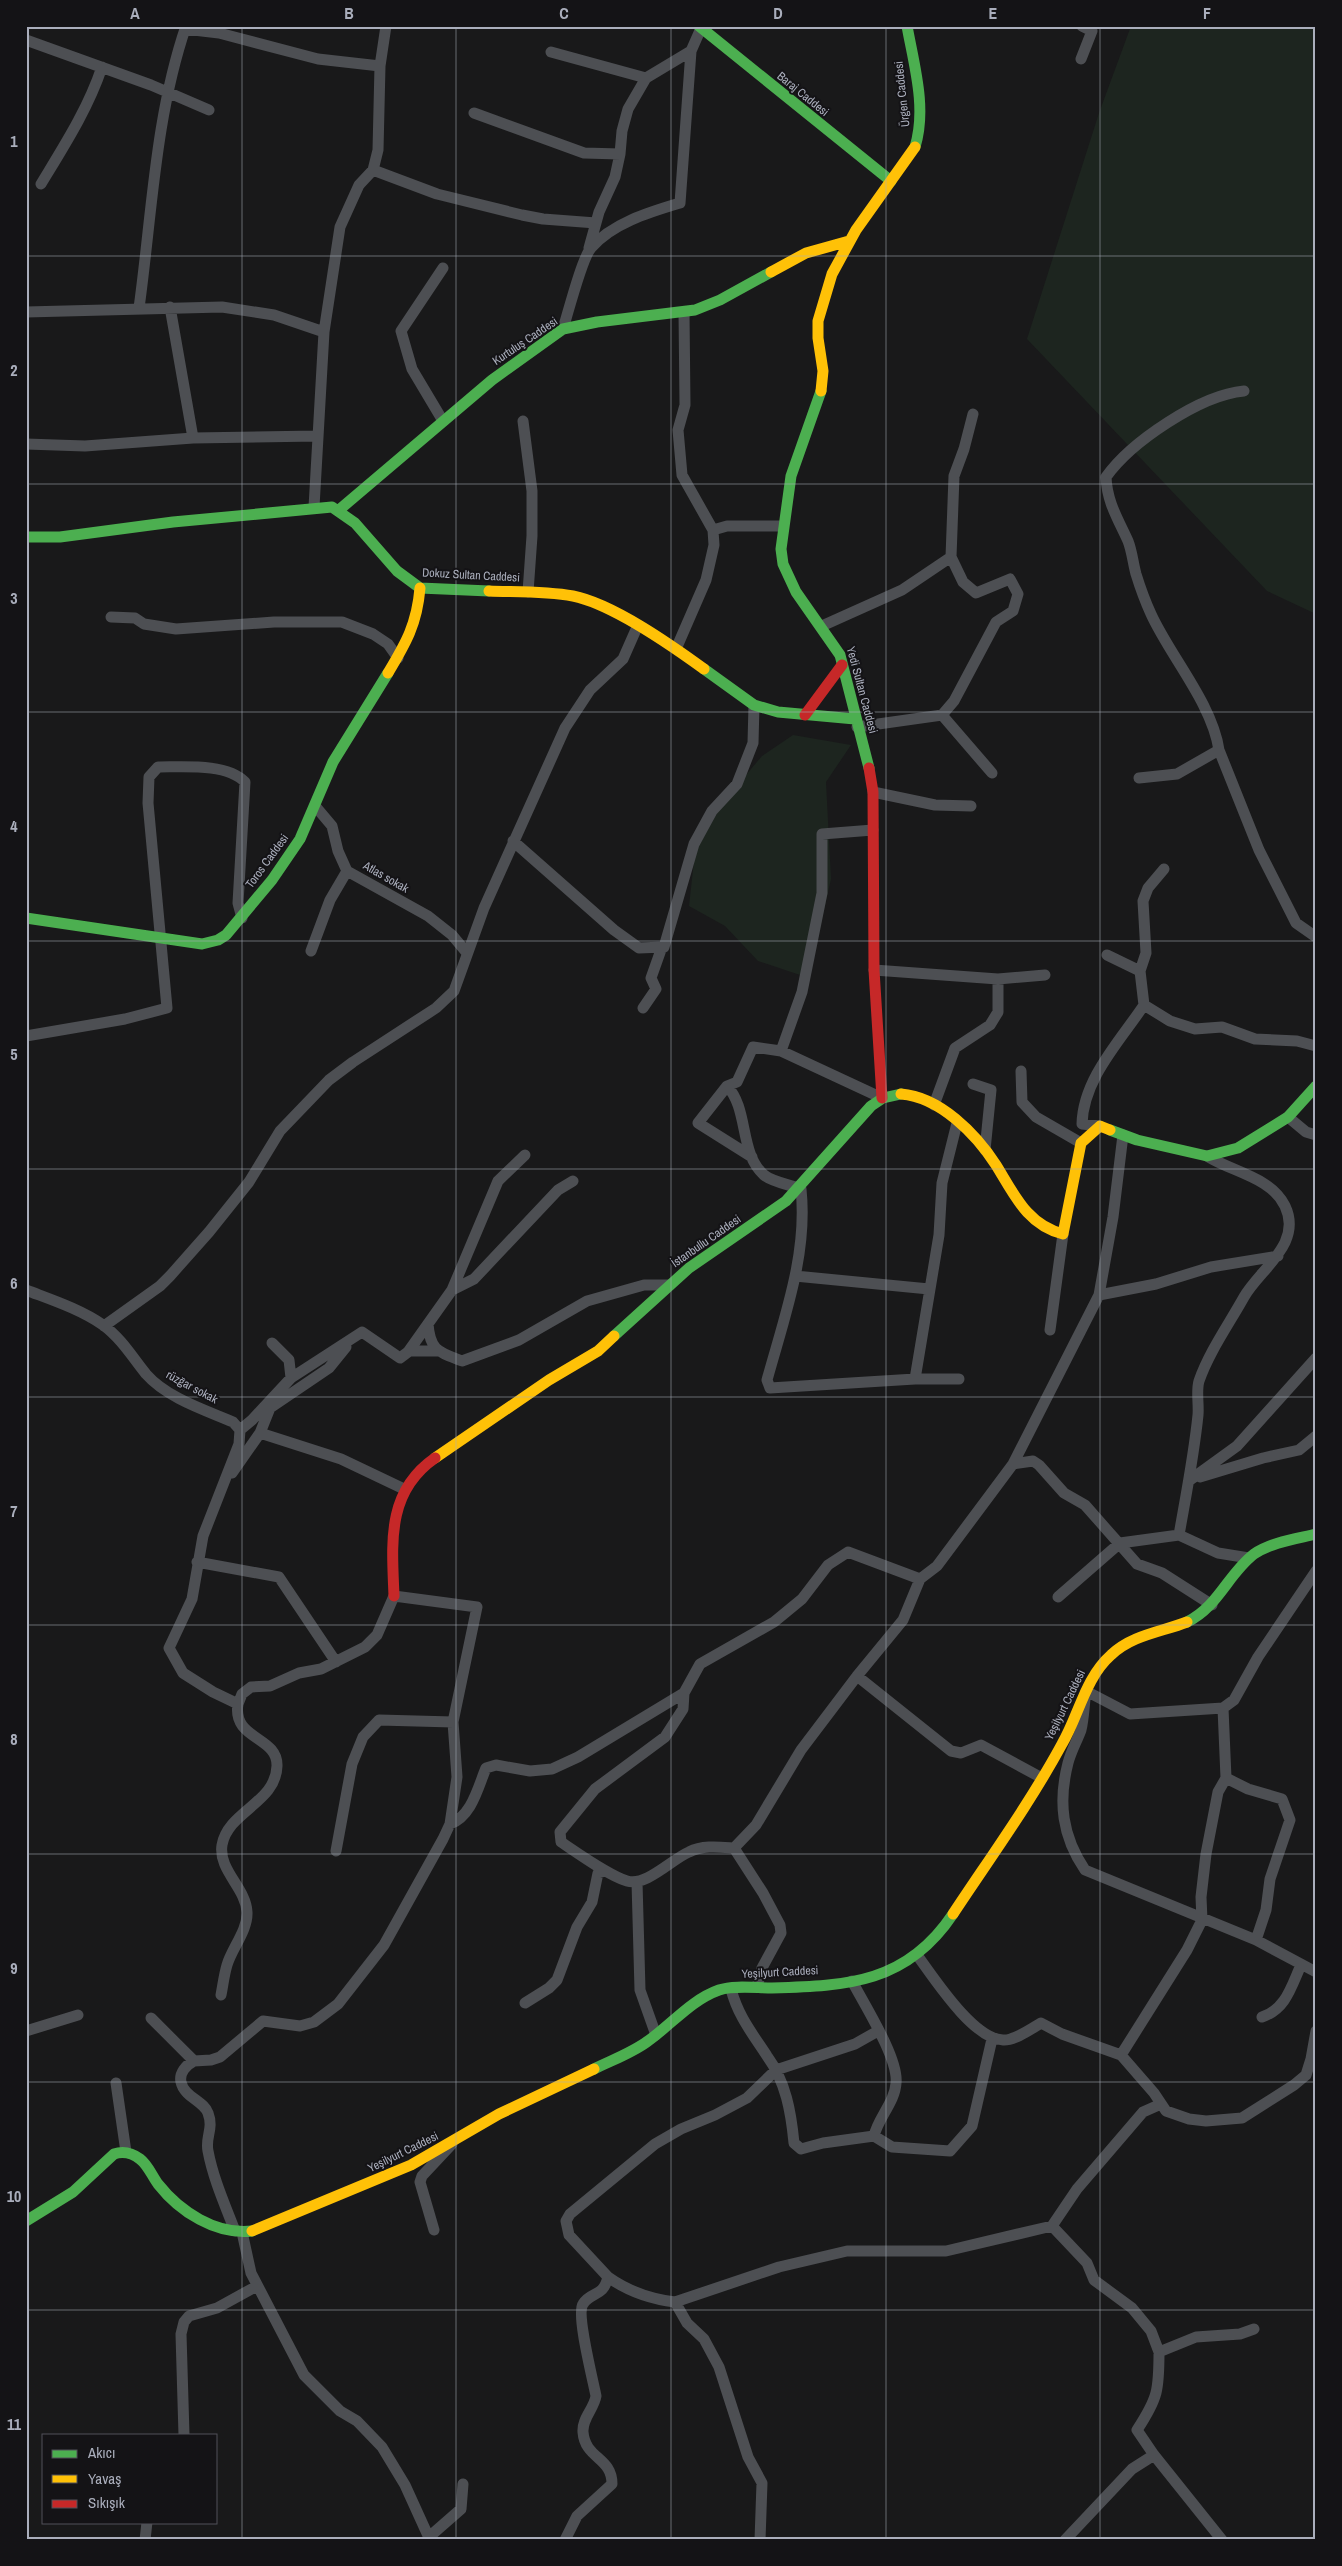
<svg xmlns="http://www.w3.org/2000/svg" width="1342" height="2566" font-family="'Archivo Narrow',sans-serif">
  <style>
    .green { fill: #1d251f }
    .lines { fill: none; stroke-linecap: round; stroke-linejoin: round }
    .street { stroke: #4d4f53; stroke-width: 11 }
    .fast { stroke: #4caf50; stroke-width: 11 }
    .slow { stroke: #ffc107; stroke-width: 11 }
    .jam { stroke: #c62828; stroke-width: 11 }
    .grid { fill: none; stroke: #aaaebc; stroke-width: 1; stroke-opacity: 0.55 }
    .labels { text-anchor: middle; stroke-width: 4; stroke-linejoin: round; paint-order: stroke }
    .street-label { font-size: 12px; fill: #aaaebc; stroke: #141316 }
    .neatline { fill: none; stroke: #aaaebc; stroke-width: 2 }
    .grid-label { font-size: 16px; text-anchor: middle; font-weight: bold; fill: #aaaebc }
  </style>
  <rect width="100%" height="100%" fill="#19191a"/>
  <path class="green" d="M1131,26H1316V614L1267,591L1027,339L1099,113Z
    M793,735L851,745L826,782L831,879L809,978L758,961L725,926L689,906L695,852L724,801L762,756Z"/>
  <g class="lines">
    <path class="street" d="M185,29L219,33L318,59L380,66
      M26,40L151,85L209,110
      M551,52L646,78
      M1081,59L1092,31L1082,26
      M474,113L584,153L620,154
      M373,170L437,194L522,215L543,219L596,223
      M41,184C64,146 88,109 102,67
      M589,248L599,212L615,177L620,154L622,131L628,109L646,78L691,51
      M443,268L401,331L412,369L443,421
      M170,307L193,438
      M139,308C152,214 155,117 186,26
      M26,312L222,307L274,315L324,332
      M563,329C568,313 582,258 591,248C612,223 650,212 680,203L691,51L702,26
      M1244,391C1200,395 1131,442 1106,477C1107,502 1118,519 1128,541C1132,551 1133,563 1136,574C1140,587 1145,601 1151,614C1170,656 1212,703 1219,750L1259,850L1296,923L1316,937
      M523,421L532,491V536L528,592
      M26,444L85,446L193,438L318,436
      M314,507L324,332L340,227L359,185L373,170L378,150L380,66L386,26
      M713,530L727,526H782
      M951,557L954,476L964,449L973,414
      M111,617L135,618L144,624L176,629L274,622H342L373,634L388,644L398,658
      M824,625L902,590L951,557L963,582L976,593L1010,579L1018,594L1013,611L996,622L954,701L942,715L857,727
      M676,649L706,580L714,545L713,530L682,475L678,430L685,405L684,312
      M942,715L992,773
      M1139,778L1177,774L1219,750
      M873,792L935,805L971,806
      M316,807L332,826L338,851L347,871L428,916L452,935L467,953
      M513,841L614,930L639,948L664,947L694,844L712,811L737,784L753,743L754,705
      M311,951L330,900L347,871
      M1107,955L1140,971
      M874,970L998,979L1045,975
      M1144,1005L1140,971L1146,953L1143,901L1148,888L1164,869
      M643,1008L656,989L651,978L662,947
      M26,1036L125,1019L167,1008L148,803L149,777L158,767C183,767 227,763 245,782L238,903L242,918
      M781,1051L802,992L822,893V834L873,830
      M1021,1071L1022,1102L1036,1117L1081,1143
      M973,1084L991,1090L985,1150
      M727,1086C749,1109 739,1153 764,1175C772,1182 791,1185 801,1189C808,1254 784,1318 767,1380L770,1388L915,1379H959
      M934,1105L955,1048L990,1025L998,1012V979
      M1288,1117L1306,1132L1316,1135
      M1100,1126L1082,1124C1083,1079 1120,1041 1144,1005L1170,1021L1195,1029L1222,1027L1255,1039L1297,1041L1316,1046
      M1207,1156C1232,1172 1271,1177 1285,1206C1303,1244 1260,1269 1244,1297C1229,1324 1209,1352 1199,1381C1196,1391 1199,1404 1198,1415C1194,1455 1186,1495 1179,1535L1218,1553L1249,1558
      M752,1157L698,1123L727,1086L737,1082L753,1047L781,1051L882,1098
      M795,1276L929,1289
      M26,1290C52,1300 80,1309 103,1325C121,1338 133,1358 146,1374C167,1398 205,1410 233,1422L240,1430L252,1420L291,1378L362,1332L400,1358L408,1352L452,1290L474,1279L558,1190L573,1181
      M452,1290L498,1181L525,1155
      M1099,1295L1156,1284L1211,1267L1278,1256
      M428,1324C430,1351 439,1352 462,1361L519,1340L587,1301L644,1285H669
      M104,1326L160,1286L170,1276L209,1232L249,1182L280,1131L329,1080L353,1062L436,1008L454,991L484,908L565,728L590,690L623,659L638,625
      M1050,1330L1063,1234
      M272,1343L289,1360L291,1378
      M409,1351H438
      M915,1379L939,1235L942,1183L957,1123
      M260,1433L341,1459L404,1489
      M1013,1464L1033,1461L1039,1465L1064,1493L1085,1505L1137,1564L1162,1573L1212,1605
      M232,1473L260,1433L270,1408L329,1368L346,1347
      M1200,1477L1263,1458L1299,1450L1316,1436
      M1190,1480L1237,1446L1316,1358
      M197,1562L279,1577L336,1662
      M1058,1597L1120,1543L1179,1535
      M857,1676L951,1751L961,1753L981,1745L1042,1778
      M684,1693L683,1709L665,1737L595,1789L560,1832L561,1842C579,1854 608,1875 627,1881C646,1887 672,1859 689,1852C703,1845 719,1847 734,1848L756,1825L801,1750L857,1676L903,1620L920,1579L937,1566L1013,1464L1099,1295L1113,1217L1123,1135
      M1223,1708L1130,1714L1086,1691C1084,1704 1084,1718 1081,1730C1077,1741 1071,1751 1068,1763C1058,1802 1062,1836 1085,1870L1256,1940L1316,1972
      M450,1824C472,1816 478,1787 486,1768L496,1765L530,1771L552,1769L578,1757L684,1693L700,1664L774,1622L802,1599L828,1565L848,1552L920,1579
      M734,1848L763,1893L780,1925L781,1933L762,1968L757,1987
      M336,1851L352,1764L363,1737L379,1720L453,1722
      M637,1882L640,1990L656,2035
      M1256,1940L1266,1910L1270,1879L1290,1820L1282,1799L1248,1789L1226,1778L1223,1708L1234,1700L1258,1657L1316,1571
      M917,1955C934,1978 973,2039 1003,2040C1014,2041 1031,2029 1041,2023L1062,2034L1121,2055L1154,2093L1166,2111L1189,2119L1206,2121L1242,2118L1294,2085L1306,2075L1311,2059L1316,2031
      M852,1981C864,2004 899,2059 896,2083C895,2102 878,2118 874,2136
      M731,1989C738,2016 752,2033 767,2056C786,2082 791,2112 794,2143L801,2149L823,2143L874,2136L892,2147L950,2151L972,2126L992,2039
      M221,1995C223,1985 224,1975 227,1965C232,1948 248,1930 247,1912C246,1888 218,1870 222,1845C228,1811 276,1803 277,1766C278,1736 232,1740 238,1704
      M525,2003L549,1988L557,1980L577,1927L592,1902L598,1873L605,1871
      M1262,2017C1286,2009 1291,1987 1301,1965
      M151,2018L194,2061
      M26,2031L78,2015
      M1121,2055L1187,1950L1202,1920L1201,1897L1206,1854L1218,1792L1226,1778
      M116,2083L126,2152
      M1052,2226L1087,2263L1094,2280L1132,2308L1151,2331L1159,2352
      M434,2230L420,2182L422,2176L452,2144
      M235,2231C225,2205 213,2178 208,2151C205,2137 214,2129 208,2113C204,2101 184,2097 181,2082C179,2073 186,2065 194,2061L211,2060L220,2057L263,2021L300,2026L314,2022L338,2004L384,1945L443,1839L450,1824L457,1777L453,1722L477,1607L394,1596L377,1635L365,1647L321,1669L299,1673L270,1686L251,1687L242,1694L238,1704L213,1692L183,1673L169,1648L192,1599L203,1536L239,1444L240,1430
      M242,2232L251,2273L304,2375L340,2411L357,2421L382,2447L405,2485L430,2540
      M608,2277C629,2292 650,2299 675,2302L687,2323L704,2339L719,2367L748,2457L762,2483L760,2540
      M675,2302L779,2267L847,2251H946L1052,2226L1077,2189L1143,2112L1161,2104
      M184,2435L181,2334L184,2322L189,2316L217,2308L257,2286
      M429,2537L461,2509L463,2484
      M145,2540L147,2522
      M565,2540L577,2516L612,2484C612,2457 585,2459 583,2432C582,2418 594,2409 596,2396C593,2380 576,2314 583,2304C591,2291 603,2298 608,2277L569,2235L566,2221L570,2214L655,2144L681,2129L715,2115L747,2098L776,2070L855,2044L878,2031
      M1065,2540L1132,2469L1154,2455
      M1222,2540L1154,2455L1137,2430C1158,2398 1159,2390 1159,2352L1196,2337L1240,2334L1254,2329"/>
    <path class="fast" d="M699,26L891,181
      M907,26C914,65 927,108 915,147
      M821,391L791,476L781,549L783,564L796,592L840,655L869,768
      M339,510L492,380L563,329L597,322L695,310L720,300L771,272
      M26,537H60L173,522L332,507L355,523L397,571L420,588L489,591
      M704,669L754,705L778,712L855,719
      M26,918L202,944L218,940L226,935L272,880L300,839L333,762L388,673
      M1110,1130L1137,1140L1207,1156L1238,1148L1288,1117L1316,1086
      M614,1336L689,1268L786,1201L871,1106L883,1098L901,1094
      M1187,1622C1218,1607 1228,1574 1254,1554C1272,1542 1295,1539 1316,1534
      M594,2069C612,2060 632,2053 648,2041C672,2024 691,2000 719,1990C734,1985 756,1988 772,1988C848,1986 907,1983 953,1914
      M26,2221L73,2192L114,2154C123,2151 132,2153 140,2159C148,2165 152,2176 158,2184C180,2212 216,2235 252,2231"/>
    <path class="slow" d="M771,272L806,253L849,241
      M821,391L823,371L818,338V321L832,274L856,230L915,147
      M489,591C516,592 546,591 573,596C613,604 671,645 704,669
      M388,673C406,643 417,624 420,588
      M901,1094C940,1097 976,1134 996,1165C1014,1194 1027,1225 1063,1234L1081,1143L1100,1126L1110,1130
      M435,1458L549,1380L598,1351L614,1336
      M953,1914C990,1858 1030,1803 1062,1744C1079,1715 1085,1678 1111,1655C1132,1635 1161,1632 1187,1622
      M252,2231L411,2165L499,2114L594,2069"/>
    <path class="jam" d="M805,715L842,665
      M869,768L873,792L874,970L882,1098
      M394,1596C392,1543 386,1492 435,1458"/>
  </g>
  <path class="grid" d="M242,26V2540M456,26V2540M671,26V2540M886,26V2540M1100,26V2540M26,256H1316M26,484H1316M26,712H1316M26,941H1316M26,1169H1316M26,1397H1316M26,1625H1316M26,1854H1316M26,2082H1316M26,2310H1316"/>
  <g class="labels">
    <g class="street-label">
      <text transform="translate(803 94) rotate(39)" y="4">Baraj Caddesi</text>
      <text transform="translate(902 94) rotate(-96)" y="4">Ürgen Caddesi</text>
      <text transform="translate(525 341) rotate(-34)" y="4">Kurtuluş Caddesi</text>
      <text transform="translate(471 575) rotate(3)" y="4">Dokuz Sultan Caddesi</text>
      <text transform="translate(862 690) rotate(75)" y="4">Yedi Sultan Caddesi</text>
      <text transform="translate(267 861) rotate(-54)" y="4">Toros Caddesi</text>
      <text transform="translate(386 877) rotate(30)" y="4">Atlas sokak</text>
      <text transform="translate(706 1241) rotate(-35)" y="4">İstanbullu Caddesi</text>
      <text transform="translate(192 1387) rotate(28)" y="4">rüzğar sokak</text>
      <text transform="translate(1065 1705) rotate(-64)" y="4">Yeşilyurt Caddesi</text>
      <text transform="translate(780 1972) rotate(-3)" y="4">Yeşilyurt Caddesi</text>
      <text transform="translate(403 2152) rotate(-26)" y="4">Yeşilyurt Caddesi</text>
    </g>
  </g>
  <rect width="1342" height="2566" fill="none" stroke="#141316" stroke-width="55"/>
  <rect x="42" y="2434" width="175" height="90" fill="#141316" stroke="#505158"/>
  <rect x="52" y="2450" width="25" height="8" fill="#4caf50" stroke="#505158"/>
  <text x="88" y="2458" font-size="15" fill="#aaaebc">Akıcı</text>
  <rect x="52" y="2475" width="25" height="8" fill="#ffc107" stroke="#505158"/>
  <text x="88" y="2484" font-size="15" fill="#aaaebc">Yavaş</text>
  <rect x="52" y="2500" width="25" height="8" fill="#c62828" stroke="#505158"/>
  <text x="88" y="2508" font-size="15" fill="#aaaebc">Sıkışık</text>
  <rect x="28" y="28" width="1286" height="2510" class="neatline"/>
  <g class="grid-label">
    <text x="135" y="19">A</text>
    <text x="349" y="19">B</text>
    <text x="564" y="19">C</text>
    <text x="778" y="19">D</text>
    <text x="993" y="19">E</text>
    <text x="1207" y="19">F</text>
    <text x="14" y="147">1</text>
    <text x="14" y="376">2</text>
    <text x="14" y="604">3</text>
    <text x="14" y="832">4</text>
    <text x="14" y="1060">5</text>
    <text x="14" y="1289">6</text>
    <text x="14" y="1517">7</text>
    <text x="14" y="1745">8</text>
    <text x="14" y="1974">9</text>
    <text x="14" y="2202">10</text>
    <text x="14" y="2430">11</text>
  </g>
</svg>
